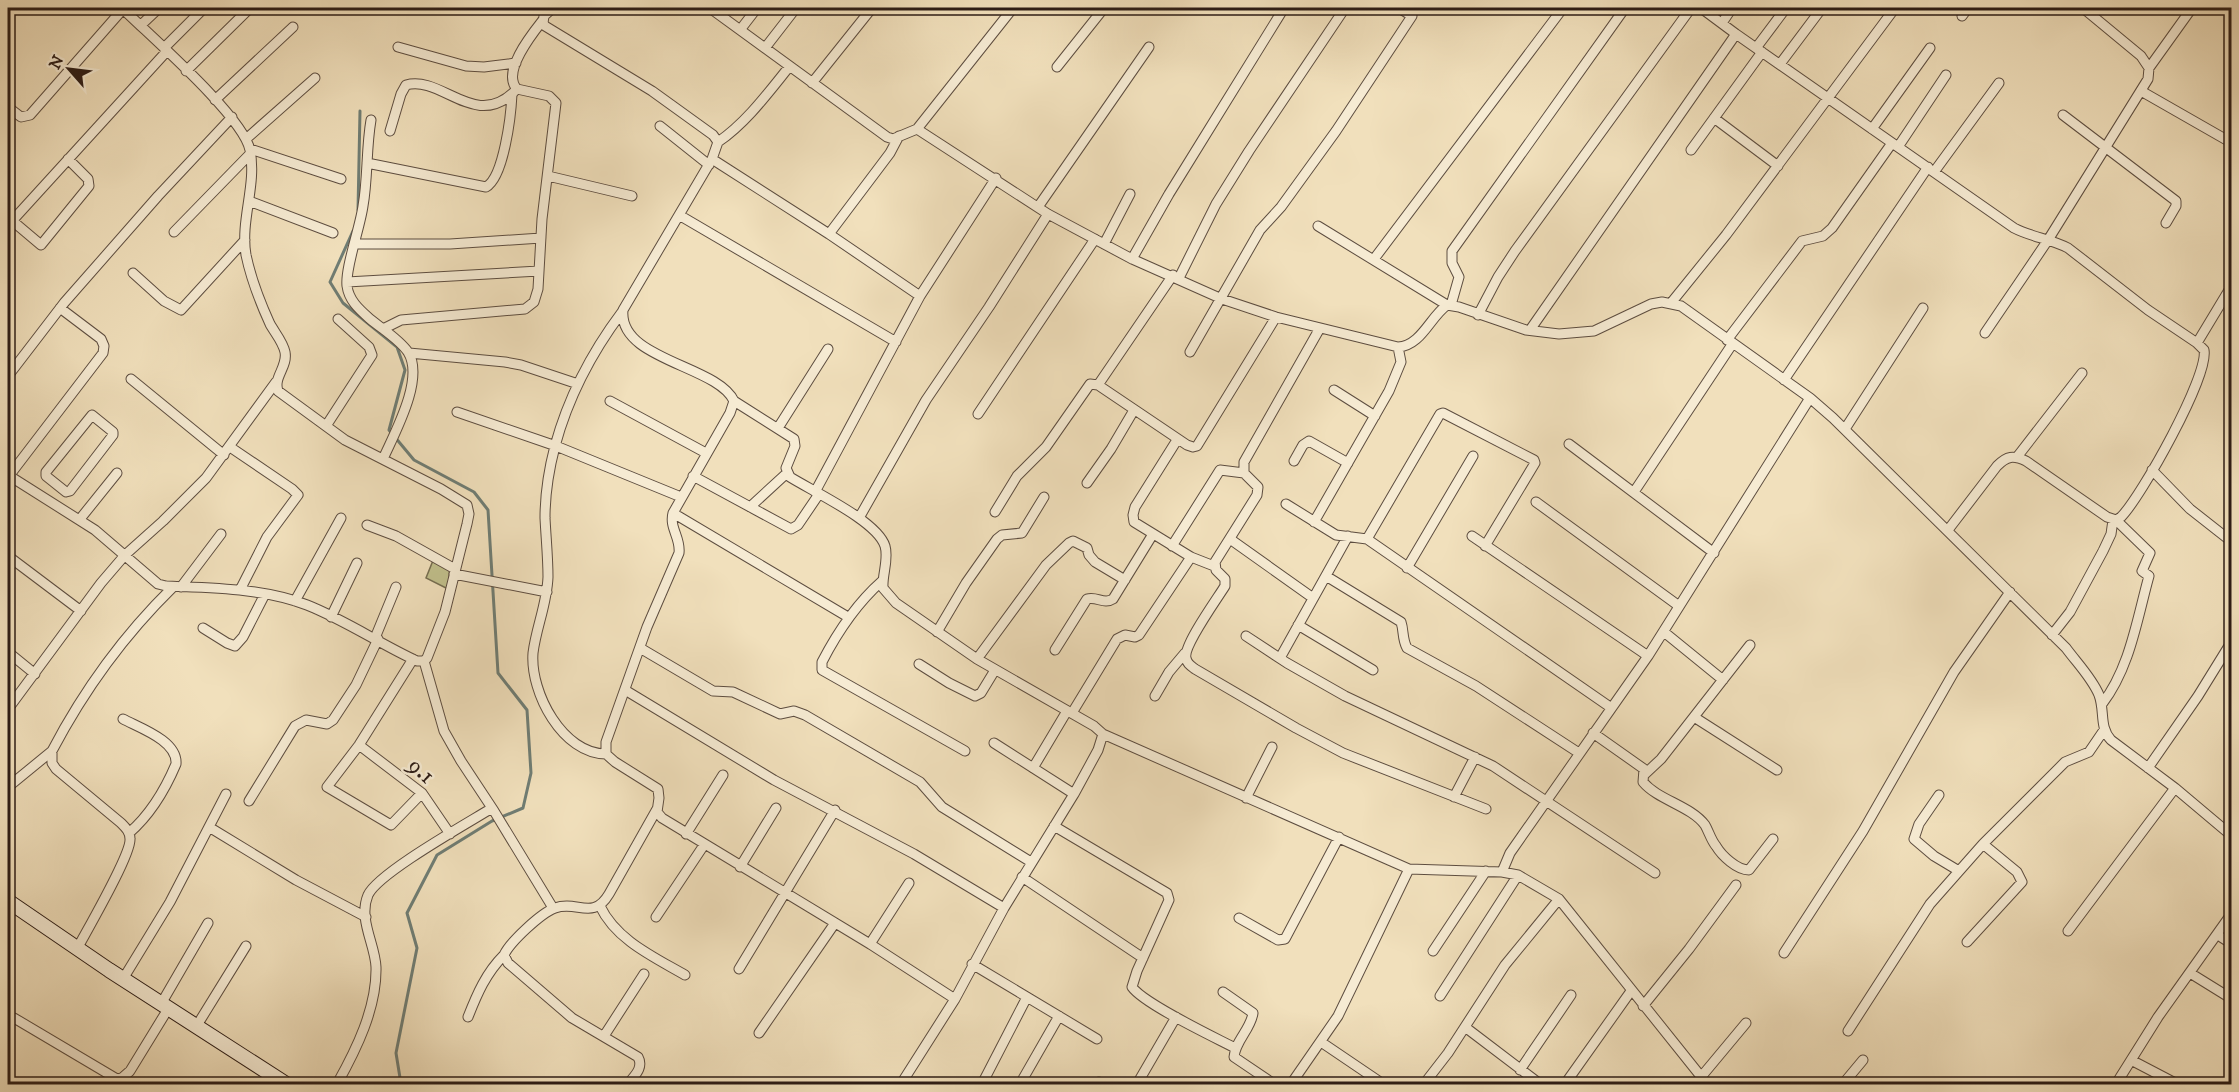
<svg xmlns="http://www.w3.org/2000/svg" width="2239" height="1092" font-family="'IM FELL DW Pica',serif">
  <style>
    .green { fill: #c1c08c; stroke: #766e51; stroke-width: 1.5 }
    .lines { fill: none; stroke-linecap: round; stroke-linejoin: round }
    .stream { stroke: #6f7d74; stroke-width: 3 }
    .street-casing { stroke: #5d4d40; stroke-width: 11 }
    .secondary-casing { stroke: #2c1c16; stroke-width: 16 }
    .street { stroke: #f6ebd3; stroke-width: 9 }
    .secondary { stroke: #f6ebd3; stroke-width: 14 }
    .labels { text-anchor: middle; stroke-width: 5; stroke-linejoin: round; paint-order: stroke }
    .street-label { font-size: 24px; fill: #2c1c16; stroke: #f6ebd3 }
  </style>
  <rect width="100%" height="100%" fill="#f1e0bc"/>
  <filter id="stains"><feTurbulence type="fractalNoise" baseFrequency=".00333" numOctaves="4"/><feColorMatrix values="0 0 0 0 .2 0 0 0 0 .09 0 0 0 0 .02 0 0 0 .5 -.17"/></filter>
  <radialGradient id="worn" r=".72"><stop offset=".6" stop-color="#630" stop-opacity="0"/><stop offset="1" stop-color="#630" stop-opacity=".3"/></radialGradient>
  <path class="green" d="M434,558L450,566L448,589L426,578Z"/>
  <g class="lines">
    <path class="stream" d="M358,210L360,111
      M353,231L330,282L343,303L397,347L405,370L389,430L414,460L474,492L488,510L498,673L527,710L531,773L523,808L492,821L437,855L407,913L417,948L396,1053L401,1084"/>
    <defs>
      <path id="street" d="M553,8L544,16L543,23L545,26L652,91L713,135L718,142L712,159L623,310C618,360 717,365 734,401L730,413L673,513C669,528 681,538 679,553L647,627L606,742V754L615,762L658,789L659,798L657,812L662,818L870,944L955,999
        M710,8L887,137L893,139L917,129L1048,214L1132,259L1222,299L1276,317L1398,347C1421,346 1430,317 1447,305L1459,307L1526,330L1559,334L1594,331L1651,304L1662,302L1681,306L1810,398L1833,418L2066,648C2077,663 2092,678 2099,695C2105,711 2099,727 2111,740L2175,788L2232,836
        M1701,8L1736,34L2014,228C2031,237 2051,239 2068,248L2148,310L2197,343L2204,350C2209,376 2141,497 2121,517L2116,520L2107,517L2026,461C2013,455 2007,456 1997,466L1948,530
        M1962,16L1968,8
        M1722,23L1732,8
        M141,25L159,8
        M740,30L757,8
        M398,47L466,66L484,67L516,63
        M164,48L204,8
        M765,48L796,8
        M1756,48L1786,8
        M1780,64L1822,8
        M1057,67L1104,8
        M2149,68L2192,8
        M186,71L250,8
        M812,83L872,8
        M2141,91L2232,143
        M215,100L293,27
        M8,107L21,117L30,115L123,9
        M2063,115L2176,201V206L2166,223
        M1714,118L1778,166
        M371,120C366,149 368,178 363,206C360,228 345,268 347,286C349,301 360,310 370,319C382,329 399,339 408,352C425,379 394,434 383,459
        M660,126L709,165
        M917,129L1013,8
        M1872,129L1930,48
        M390,131L401,94L406,85C442,75 474,130 514,92
        M246,139L315,78
        M718,142C746,123 768,93 789,67
        M1898,147L1946,75
        M250,149L341,179
        M1691,150L1762,52
        M712,159L829,234L920,296
        M367,163L486,187C504,177 511,115 512,94
        M1934,172L1999,83
        M548,176L632,196
        M249,201L333,233
        M1038,207L1149,47
        M679,215L896,342
        M9,218L41,245L89,186L88,179L68,159
        M12,221L167,51
        M1318,226L1447,305
        M174,232L250,154
        M829,234L890,153L899,136
        M355,244H450L541,238
        M1104,244L1130,194
        M1132,259L1169,194L1284,8
        M1374,259L1563,8
        M133,273L164,301L181,310L245,240
        M1179,278L1216,204L1249,151L1345,8
        M347,282L539,271
        M1671,303L1726,235L1895,8
        M1451,305L1459,277L1452,263V251L1625,8
        M1478,315L1498,277L1515,251L1691,8
        M1320,328L1244,462V473L1258,487L1257,495L1215,562L1216,570L1225,579V586C1217,599 1183,646 1186,658C1187,664 1191,666 1195,669L1296,728L1343,753L1486,809
        M383,329L401,320L525,309L534,302L538,289L542,219L556,103L549,96L517,89C501,72 532,34 543,20
        M1530,330L1736,34
        M1985,333L2048,240L2148,79L2149,68L2141,56L2083,8
        M1727,340L1802,241L1823,236L1832,228L1892,143
        M2197,343L2232,285
        M1190,352L1260,230L1281,207L1336,131L1412,16L1399,8
        M409,353L505,362L521,365L578,384
        M8,376L64,303L158,196L232,117
        M131,379L224,455
        M1784,380L1928,167
        M1098,385L1173,275
        M1334,390L1375,416
        M610,401L706,453
        M734,401L794,439L795,446L786,468L790,477C814,492 877,521 885,546C889,559 882,575 883,588L896,603L977,659L1094,726L1103,734L1098,750L1074,794L1004,908L955,999L901,1084
        M457,412L556,446L681,497
        M978,414L1095,239
        M92,415L113,432V435L70,491L66,492L46,476V472Z
        M326,426L372,355L369,347L338,319
        M778,428L828,349
        M1845,429L1923,308
        M1177,440L1135,507L1133,515L1134,522L1191,557L1214,566
        M1569,444L1714,553
        M230,447L292,489L298,495L267,537L240,590
        M2017,457L2082,373
        M1294,461L1303,445L1309,441L1348,463
        M2152,470L2190,509L2232,542
        M8,475L95,530L158,584L166,586C212,588 263,588 307,605C345,620 380,644 417,661H424L427,658L445,612L467,524L469,514L467,505L441,489L345,440L278,391C273,377 288,367 285,352C283,342 275,333 270,324C260,302 251,279 246,255C240,220 257,185 250,150C243,116 149,35 122,8
        M9,476L103,353L104,346L101,339L60,308
        M693,476L791,529L798,525L819,494
        M1087,483L1111,449L1134,410
        M815,492L920,296L996,178
        M1634,492L1733,343
        M1536,502L1679,606
        M1286,504L1336,535L1367,539L1440,414L1443,413L1534,460L1535,463L1485,546
        M750,507L787,473
        M995,512L1017,476L1046,447L1090,384L1098,385L1187,445L1193,447L1197,446L1276,317
        M673,513L848,617
        M859,518L926,400L989,307L1048,214
        M80,519L117,473
        M1314,522L1389,391L1401,362L1398,347
        M367,525L396,536L455,569
        M1472,536L1648,656
        M1230,539L1313,598
        M1367,539L1610,707
        M1172,546L1220,470L1244,473
        M8,556L81,611
        M1407,568L1473,456
        M454,574L547,592
        M1326,576L1401,622C1404,631 1402,639 1407,648L1476,686L1579,753
        M882,581C856,604 838,631 822,662V670L965,751
        M181,587L221,534
        M295,601L341,518
        M331,617L357,563
        M1298,625L1373,670
        M203,628L227,643L235,646L243,637L265,594
        M937,632L966,583L997,539L1002,535L1022,533L1044,497
        M1664,632L1723,680
        M2052,635L2070,612L2103,551L2111,534L2113,520
        M1246,636L1287,663L1345,696L1493,766L1655,873
        M375,638L396,587
        M640,648L713,691L733,692L780,714L794,711L805,715L920,782L942,807L1031,862
        M1055,650L1087,599C1097,596 1104,605 1113,599L1153,534
        M8,652L35,674
        M1280,658L1348,536
        M413,659L359,745L327,787L391,825L422,793
        M977,659L1046,565L1069,543L1073,541L1087,548L1089,555L1095,562L1125,580
        M424,661L444,731L461,761L494,811L553,908
        M919,664L949,683L975,696L981,693L995,670
        M625,690L774,780L914,854L1004,908
        M1155,696L1169,672L1185,653
        M2102,704C2130,668 2137,619 2149,576L2142,571L2150,553L2116,520
        M8,709L101,583L125,555L163,521L206,478L276,382
        M1072,713L1117,639L1125,635L1135,637L1139,635L1191,557
        M1694,717L1777,770
        M123,719C140,728 178,741 176,764C165,790 151,814 129,833
        M1593,733L1644,769L1643,782C1658,800 1691,806 1705,825C1709,832 1711,840 1716,846C1722,856 1737,870 1749,870L1773,839
        M1103,734L1409,869
        M994,743L1074,794
        M359,745L422,793L450,834
        M606,754C563,754 530,693 533,653C536,628 547,604 548,577C548,558 546,538 545,518C545,495 549,469 555,446C568,398 592,352 622,312
        M1033,768L1067,711
        M2148,768L2198,696L2232,641
        M1645,774L1661,759L1750,645
        M8,787L52,751
        M1939,795L1919,824L1914,839L1934,856L1959,871
        M1454,797L1475,757
        M1246,798L1272,747
        M249,801L295,726L306,720L327,724L333,720L356,685L378,639
        M1054,826L1167,893L1169,900L1137,971L1132,987C1144,1004 1214,1037 1235,1048
        M209,827L296,880L366,917
        M686,834L723,775
        M740,867L776,808
        M1022,877L1143,958
        M600,906C616,940 654,957 685,975
        M656,917L704,845
        M1239,918L1278,940L1285,939L1339,837
        M2068,931L2175,788
        M2218,935L2232,944
        M1967,942L2022,882L2017,872L1983,844
        M870,944L909,883
        M77,949C87,930 131,855 130,839C130,832 126,828 121,823L56,769L52,763V751C84,690 124,635 173,587
        M1433,951L1486,871
        M1784,953L1863,831L1954,672L2010,592
        M972,964L1097,1039
        M739,969L835,810
        M2190,973L2232,999
        M123,979L170,902L226,794
        M1223,992L1253,1013C1251,1029 1235,1041 1234,1057L1274,1084
        M1440,996L1518,875
        M161,1004L208,923
        M1643,1006L1689,949L1736,885
        M468,1017C477,994 486,973 504,955
        M14,1018L117,1079L122,1078L130,1071L168,1009
        M196,1027L246,946
        M1465,1027L1540,1084
        M1848,1031L1930,904L1983,844L2065,762L2089,752L2104,730
        M759,1033L835,923
        M604,1036L644,974
        M1321,1042L1383,1084
        M2131,1060L2177,1084
        M1520,1070L1571,995
        M1701,1077L1746,1023
        M337,1084C356,1050 377,1008 376,967C375,944 358,919 368,895C378,873 468,823 492,808
        M628,1084C634,1076 644,1068 638,1057L572,1018L508,963L504,955C510,942 541,913 555,908C577,900 593,921 609,894L657,809
        M982,1084L1027,997
        M1020,1084L1059,1016
        M1098,1084L1099,1082
        M1137,1084L1176,1017
        M1291,1084L1338,1016L1409,869L1502,872
        M1424,1084L1448,1053L1505,965L1559,899
        M1565,1084L1631,991
        M1707,1084L1559,899L1518,875L1502,872L1510,853L1648,656L1810,398
        M1843,1084L1863,1060
        M2116,1084L2158,1017L2232,913"/>
      <path id="secondary" d="M8,901L109,970L286,1084"/>
    </defs>
    <use href="#street" class="street-casing"/>
    <use href="#secondary" class="secondary-casing"/>
    <use href="#street" class="street"/>
    <use href="#secondary" class="secondary"/>
  </g>
  <g class="labels">
    <g class="street-label">
      <text transform="translate(422 770) rotate(41)" y="8">9.1</text>
    </g>
  </g>
  <rect width="2239" height="1092" fill="none" stroke="#f1e0bc" stroke-width="30"/>
  <rect x="9" y="9" width="2221" height="1074" fill="none" stroke="#2c1c16" stroke-width="3"/>
  <rect x="15" y="15" width="2209" height="1062" fill="none" stroke="#2c1c16" stroke-width="1.5"/>
  <g transform="translate(69 69) rotate(298)" stroke="#f6ebd3" stroke-width="4.5" paint-order="stroke">
  <path d="M0-4.5L10 22L0 15L-10 22Z" fill="#2c1c16"/>
  <text y="-9" font-size="16" font-weight="bold" text-anchor="middle" fill="#2c1c16">N</text>
  </g>
  <rect width="100%" height="100%" filter="url(#stains)"/>
  <rect width="100%" height="100%" fill="url(#worn)"/>
</svg>
